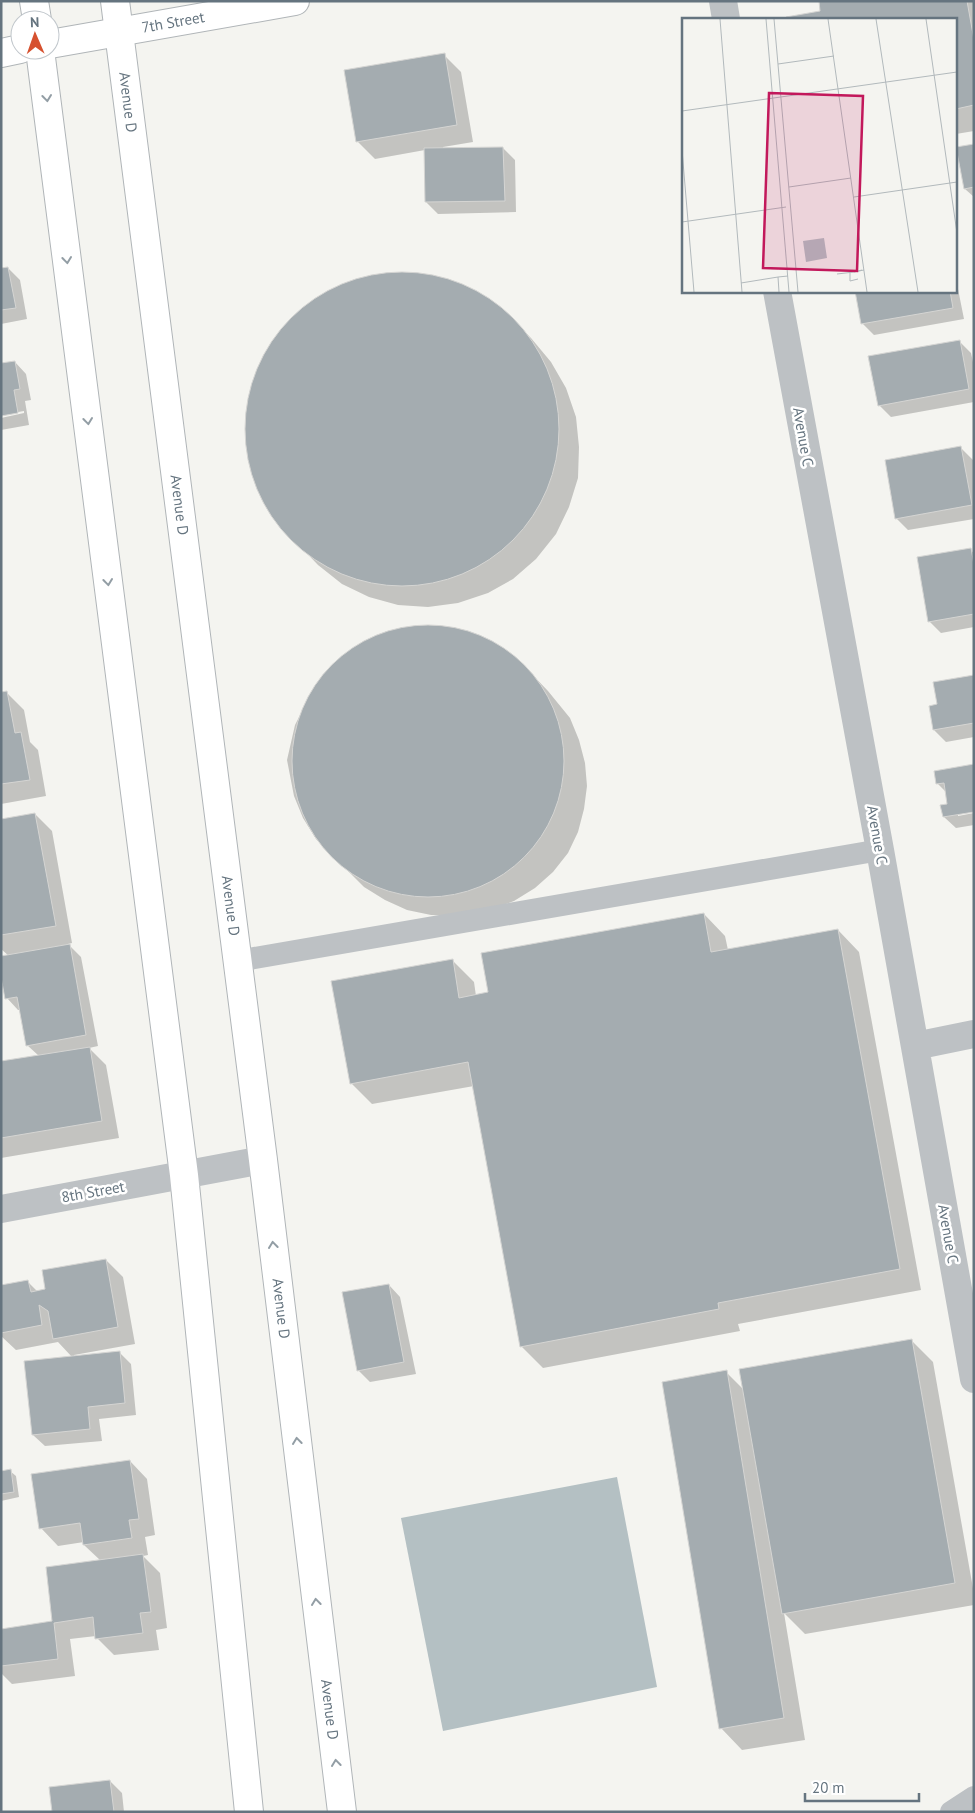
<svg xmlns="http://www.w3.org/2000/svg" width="975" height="1813" font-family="'PT Sans',sans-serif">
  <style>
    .water { fill: #b4c0c3 }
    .shadow { fill: #0003 }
    .building { fill: #a4acb0; stroke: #d5d5d3 }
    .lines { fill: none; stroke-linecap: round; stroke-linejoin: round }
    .secondary-casing { stroke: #b0b5b8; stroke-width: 30 }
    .lane { stroke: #bdc1c4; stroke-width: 22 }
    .street { stroke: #bdc1c4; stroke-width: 28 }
    .secondary { stroke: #fff; stroke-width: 28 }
    .oneway { stroke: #939ea5 }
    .labels { text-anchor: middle; stroke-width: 5; stroke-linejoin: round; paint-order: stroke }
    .street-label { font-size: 15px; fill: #65747f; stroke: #fff }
    .inset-road { fill: none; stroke: #b2b9bc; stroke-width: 1 }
    .view { fill: #c2185b; fill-opacity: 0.15; stroke: #c2185b; stroke-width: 2.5 }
    .inset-edge { fill: none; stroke: #65747f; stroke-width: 2.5 }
  </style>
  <rect width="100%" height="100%" fill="#f4f4f0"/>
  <path class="water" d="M617,1477L657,1687L443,1731L401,1518Z"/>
  <path class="shadow" d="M820,1H974V131L956,134V19L821,12Z
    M444,55L461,72L473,142L443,147V149L503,148L515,160L516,212L438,214L426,202L425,150L375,159L358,142Z
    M974,145V197L965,189Z
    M8,268L20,280L27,319L1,324V270Z
    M397,273L427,275L457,283L484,297L509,316L531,338L551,362L566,388L576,417L579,447L578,478L569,507L556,534L536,559L513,579L488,593L458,603L428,607L398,605L369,597L342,584L318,565L275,520L260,493L249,463L246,434L248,403L256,374L270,346L288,322L310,302L338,287L366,277Z
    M956,279L964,319L874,335L862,323L856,291H956Z
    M959,341L971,353L974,367V402L891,417L879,405Z
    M15,362L26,374L31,400L25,401L29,425L1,430V418L24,413V411L1,415Z
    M961,448L973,460L974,519L908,530L896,518Z
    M970,550L974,553V627L941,633L929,621Z
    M432,628L455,630L478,636L508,653L526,668L548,691L570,718L579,740L585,763L587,786L584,809L578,832L568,853L553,872L535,888L514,901L491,910L468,916L431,915L407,910L385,900L364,887L316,839L303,818L294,796L287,760L295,725L311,693L326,674L344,658L375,640L408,629Z
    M974,676V737L946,742L934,730L938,705Z
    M7,693L24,710L30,742L38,750L46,796L1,804V694Z
    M974,765L958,813V816L974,813V825L956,828L944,817L949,805L947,793L937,783Z
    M35,814L52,831L72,943L68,944L81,957L98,1046L89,1048L106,1065L119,1138L1,1158V1063L39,1056L27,1045L21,1010H18L7,998L9,956L1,949V820Z
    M704,914L725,936L728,950L838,930L859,952L921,1290L738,1324L740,1331L543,1368L521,1346L474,1086L372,1104L351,1083L452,960L474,982L476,996L489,993Z
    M106,1260L123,1277L135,1344L74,1355V1357L119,1352L131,1364L136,1415L99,1419L102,1441L45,1446L33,1435L72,1357L58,1342L16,1350L1,1336V1287L28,1282L38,1292L47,1290Z
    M389,1285L400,1297L416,1374L370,1382L358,1370Z
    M912,1341L933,1362L974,1594V1605L805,1634L784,1613L805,1740L742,1750L721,1728L726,1372L744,1390Z
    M130,1461L147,1479L155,1535L145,1537L148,1555L143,1556L160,1573L167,1628L156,1630L159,1650L114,1655L97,1638L96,1636L70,1639L75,1676L12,1684L1,1673V1630L54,1622L101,1561L84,1545V1542L58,1546L41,1528Z
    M10,1471L16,1476L19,1497L1,1501V1472Z
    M110,1781L122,1793L124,1812H53Z"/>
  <path class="building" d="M819,1H967L974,40V105L956,109V19H787L786,17L820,11Z
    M445,53L457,125L356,142L344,70Z
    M974,144V187L964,189L956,147Z
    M503,147L505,201L425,202L424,148Z
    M8,267L16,308L1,310V268Z
    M245 429a157 157 0 1 1 314 0a157 157 0 1 1-314 0Z
    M855,291H950L953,308L861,324Z
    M960,340L969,389L878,406L868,356Z
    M15,361L20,389L14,390L18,413L1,416V363Z
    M961,446L972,505L895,519L885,460Z
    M971,548L974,565V614L928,622L917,557Z
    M292 761a136 136 0 1 1 272 0a136 136 0 1 1-272 0Z
    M974,675V723L933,730L929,706L937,704L933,682Z
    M7,691L15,733L21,732L30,780L1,784V692Z
    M974,764V812L943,817L940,805L947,804L944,783L936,784L934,771Z
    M35,813L56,926L1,935V819Z
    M704,913L711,952L838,929L900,1269L718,1303L719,1309L520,1347L468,1062L350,1084L331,981L453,959L459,998L488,992L481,953Z
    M70,944L86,1035L26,1046L17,997L5,999L1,977V956Z
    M90,1047L102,1121L1,1138V1061Z
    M106,1259L118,1327L53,1339L48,1311L39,1305L42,1325L1,1333V1285L28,1280L31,1292L45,1289L42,1270Z
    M389,1284L404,1362L357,1371L342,1292Z
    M912,1339L955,1583L782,1614L739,1369Z
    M120,1351L125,1403L88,1407L90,1429L32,1435L24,1361Z
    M727,1370L784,1718L719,1729L662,1382Z
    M130,1460L139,1519L129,1520L132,1538L83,1545L80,1523L39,1529L31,1474Z
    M11,1469L14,1492L1,1494V1471Z
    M143,1554L151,1612L140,1613L143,1633L95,1639L93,1617L54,1623L58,1659L1,1666V1629L52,1621L46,1567Z
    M110,1780L114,1812H52L49,1787Z"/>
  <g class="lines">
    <defs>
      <g id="secondary">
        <path d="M34,1L37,20"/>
        <path id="s1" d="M115,1L263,1160L342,1812"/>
        <path id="s2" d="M50,44L295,1"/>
        <path d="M40,50L184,1175L249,1812"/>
        <path d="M1,53L20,49"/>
      </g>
    </defs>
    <use href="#secondary" class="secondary-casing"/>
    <path class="lane" d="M237,961L880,850
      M951,1812L974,1797"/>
    <path class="street" d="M723,1L726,19
      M777,291L880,850L974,1379
      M915,1046L974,1034
      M1,1209L263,1160"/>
    <use href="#secondary" class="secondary"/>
  </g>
  <defs><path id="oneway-chevron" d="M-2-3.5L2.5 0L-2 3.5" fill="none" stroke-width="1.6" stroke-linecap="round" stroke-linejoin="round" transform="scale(1.25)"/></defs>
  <g class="oneway">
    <use href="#oneway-chevron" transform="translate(47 98) rotate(83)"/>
    <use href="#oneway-chevron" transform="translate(67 260) rotate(83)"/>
    <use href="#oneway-chevron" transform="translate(88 421) rotate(83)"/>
    <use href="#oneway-chevron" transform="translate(108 582) rotate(83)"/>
    <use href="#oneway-chevron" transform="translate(273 1245) rotate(-97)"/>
    <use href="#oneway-chevron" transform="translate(297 1441) rotate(-97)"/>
    <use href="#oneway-chevron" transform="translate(316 1602) rotate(-97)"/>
    <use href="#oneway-chevron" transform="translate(336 1763) rotate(-97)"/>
  </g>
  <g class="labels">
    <g class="street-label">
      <text dy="5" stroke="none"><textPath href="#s2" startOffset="125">7th Street</textPath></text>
      <text dy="5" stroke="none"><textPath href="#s1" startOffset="102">Avenue D</textPath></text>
      <text transform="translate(803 437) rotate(80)" y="5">Avenue C</text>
      <text dy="5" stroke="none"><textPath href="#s1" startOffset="508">Avenue D</textPath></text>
      <text transform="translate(877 835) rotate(80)" y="5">Avenue C</text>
      <text dy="5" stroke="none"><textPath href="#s1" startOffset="912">Avenue D</textPath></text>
      <text transform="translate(93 1192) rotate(-10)" y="5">8th Street</text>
      <text transform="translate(948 1234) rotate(80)" y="5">Avenue C</text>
      <text dy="5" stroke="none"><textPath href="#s1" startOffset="1318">Avenue D</textPath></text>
      <text dy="5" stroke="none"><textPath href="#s1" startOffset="1722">Avenue D</textPath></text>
    </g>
  </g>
  <g transform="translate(682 18)">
    <rect width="275" height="275" fill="#f4f4f0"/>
    <path d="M142,220L145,240L124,244L121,223Z" fill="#b4c0c3"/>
    <path class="inset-road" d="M38,1L60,274M84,1L107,274M92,1L116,274M146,1L185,274M194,1L236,274M244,1L275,215M96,46L152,38M0,93L275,54M0,132L12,274M107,169L169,160M172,179L275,164M0,204L104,189M180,252L172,254L182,252M168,254V263L176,261M155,256L172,254M59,265L96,259M97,274L96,259L106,258"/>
    <path class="view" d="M87,75L181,78L175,253L81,250Z"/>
    <rect width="275" height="275" class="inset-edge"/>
  </g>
  <rect width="975" height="1813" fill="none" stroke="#65747f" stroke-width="5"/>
  <g transform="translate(35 35) rotate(358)"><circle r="24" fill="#ffffff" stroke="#c1c7cc"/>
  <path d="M0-4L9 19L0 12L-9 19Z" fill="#d6512f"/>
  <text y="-8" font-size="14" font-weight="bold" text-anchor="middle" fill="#65747f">N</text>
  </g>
  <path d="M805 1793v8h114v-8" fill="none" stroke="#65747f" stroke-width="2.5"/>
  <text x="812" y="1793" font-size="15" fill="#65747f" stroke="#ffffff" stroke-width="4" paint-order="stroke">20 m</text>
</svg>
